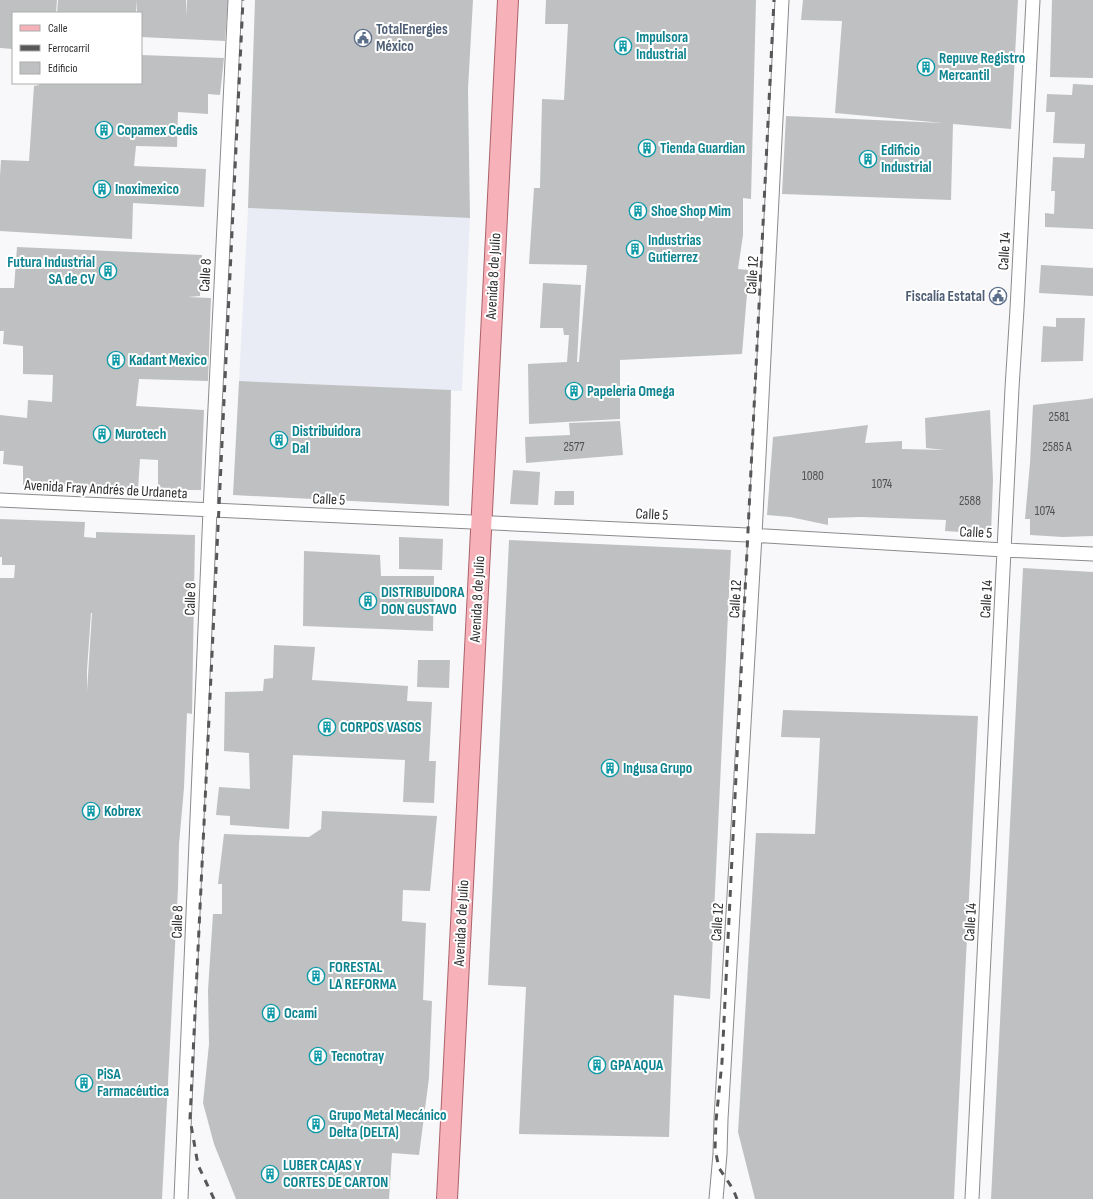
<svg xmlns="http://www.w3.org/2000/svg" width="1093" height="1199" font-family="'Sofia Sans Condensed',sans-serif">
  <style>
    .built { fill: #e9ecf4 }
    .building { fill: #bfc0c1; fill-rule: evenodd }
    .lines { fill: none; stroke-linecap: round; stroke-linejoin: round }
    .minor-casing { stroke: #8b8b8d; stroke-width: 15 }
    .primary-casing { stroke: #ac616a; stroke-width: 22 }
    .minor { stroke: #fff; stroke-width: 13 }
    .primary { stroke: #f6b1b9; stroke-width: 20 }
    .rail { stroke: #575758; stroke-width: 3; stroke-dasharray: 7 7; stroke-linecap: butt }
    .labels { text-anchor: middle; stroke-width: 4; stroke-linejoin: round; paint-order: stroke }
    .number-label { font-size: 13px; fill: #525253 }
    .service-label { font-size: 15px; font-weight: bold; fill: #4e5e75; stroke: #fff; text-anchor: start }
    .culture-label { font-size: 15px; font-weight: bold; fill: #0d838f; stroke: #fff; text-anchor: start }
    .street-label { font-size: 15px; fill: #2d2d2e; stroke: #fff }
  </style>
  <rect width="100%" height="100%" fill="#f8f8fa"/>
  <path class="built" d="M248,208L470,218L462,391L239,381Z"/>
  <path class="building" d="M0,0H57L56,13H13V49L0,48Z
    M58,0H137L136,13H57Z
    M137,0H186V16L187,0H228L225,41L141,37V13H137Z
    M255,0H473L468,89L470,218L248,208Z
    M546,0H756L751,199L743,198V235L738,269L749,270L742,354L620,360V419L529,424L528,364L567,362L569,335H564L563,328H540L543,283L581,285L577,362H579L587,265L529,264L534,188H540L542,99L564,100L568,24H545Z
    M803,0H1018L1011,129L953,124L951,200L782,194L786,116L943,123L835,113L842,21L801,20Z
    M1052,0H1093V78L1050,77Z
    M141,55L224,58L220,95L208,94V114L178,112L177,147L136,146L134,166L206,169L204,207L133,203L132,239L0,231V176L1,160L29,161L34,86L39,85L40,83H141Z
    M1073,84L1093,85V229L1045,227V213L1054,214L1055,191H1051L1053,157L1084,158L1085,144L1053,143L1055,112H1046L1047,94L1072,95Z
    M17,247L202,255L200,296L188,297L211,298L208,381L139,379L136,406L204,410L201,490H158V460L140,459L138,489L23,485V466L3,464L4,451H0V415L27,418L28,400L52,402L53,375L23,374V346L3,344L4,331H0V288H14Z
    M1041,265L1093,268V296L1039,293Z
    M1056,318H1085L1083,361L1041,362L1043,326L1056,327Z
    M239,381L451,390L449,506L233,495Z
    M1093,398V536L1063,537L1030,535V519H1025L1030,463L1033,405L1087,399Z
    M990,410L993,480L991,534L945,531L946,520L861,517L828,518V525L790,517L767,515L773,437L868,425L865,443L902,441V449L945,450L926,448L925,418Z
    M620,421L623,455L526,463L525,437L570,435L569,423Z
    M513,470L540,472L538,505L510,504Z
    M555,491H574V505H554Z
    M0,519L85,522L84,537L96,538V532L195,535L192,714L187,713L184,788L179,844L178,888L162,1199H0V578H14L15,565H2V557H0ZM91,613H92L87,691V670Z
    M399,537L443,539L442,570L399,569Z
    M509,540L731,550L710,999L674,995L669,1137L519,1134L526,987L488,985Z
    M304,551L380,555L381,576H434L433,631L303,626Z
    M1023,568L1093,572V1199H991Z
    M274,645L315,647L312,680L408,686L407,701L432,702L429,761H436L434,803L403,802L405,760L293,755L289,829L230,825V816L216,815L219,787L250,789L249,753L224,751L225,692L263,691L264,679L273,678Z
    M418,660H450L449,688L417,687Z
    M783,710L978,716L954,1199H755L738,1132L756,833L815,834L820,738L781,737Z
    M322,811L437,816L430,891L403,890L402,921L426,923L423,1000L432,1001L429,1078L419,1155L392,1153L389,1199H236L214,1144L203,1103L209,1044L208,990L213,914H222V884H218L224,834L309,837L321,829Z"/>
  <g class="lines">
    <defs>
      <path id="minor" d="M0,500L748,535L1004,550L1093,554
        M181,1199L210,510L235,0
        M716,1199L720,1154L721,1119L755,535L782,0
        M972,1199L1012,388L1017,309L1033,0"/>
      <path id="primary" d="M447,1199L508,0"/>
    </defs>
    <use href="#minor" class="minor-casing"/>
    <use href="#primary" class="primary-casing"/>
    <use href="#minor" class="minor"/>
    <use href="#primary" class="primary"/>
    <path class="rail" d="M214,1199L198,1165L190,1119L243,0
      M737,1199L733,1189L719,1168L715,1149L716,1121L722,1062L774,0"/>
  </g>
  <defs>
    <symbol id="civic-ring" viewBox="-11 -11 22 22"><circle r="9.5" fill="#fff" stroke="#5c6f8a" stroke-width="1.5"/><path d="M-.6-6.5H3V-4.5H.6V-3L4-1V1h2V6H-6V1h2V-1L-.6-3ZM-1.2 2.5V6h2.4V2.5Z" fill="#5c6f8a"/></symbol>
    <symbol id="building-ring" viewBox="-11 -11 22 22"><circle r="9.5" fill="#fff" stroke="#0f9aa8" stroke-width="1.5"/><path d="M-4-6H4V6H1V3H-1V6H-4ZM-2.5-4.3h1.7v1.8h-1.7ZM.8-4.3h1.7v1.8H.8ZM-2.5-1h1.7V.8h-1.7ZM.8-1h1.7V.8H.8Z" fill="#0f9aa8"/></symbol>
  </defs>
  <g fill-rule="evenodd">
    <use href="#civic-ring" x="353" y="28" width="20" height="20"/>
    <use href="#building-ring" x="613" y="36" width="20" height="20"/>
    <use href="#building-ring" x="916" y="57" width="20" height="20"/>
    <use href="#building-ring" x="94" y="120" width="20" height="20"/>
    <use href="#building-ring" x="637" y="138" width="20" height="20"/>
    <use href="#building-ring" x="858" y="149" width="20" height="20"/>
    <use href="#building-ring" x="92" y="179" width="20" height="20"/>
    <use href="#building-ring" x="628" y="201" width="20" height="20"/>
    <use href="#building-ring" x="625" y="239" width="20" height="20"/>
    <use href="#building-ring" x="98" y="261" width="20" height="20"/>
    <use href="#civic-ring" x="988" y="286" width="20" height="20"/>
    <use href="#building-ring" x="106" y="350" width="20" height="20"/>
    <use href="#building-ring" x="564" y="381" width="20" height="20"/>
    <use href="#building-ring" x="92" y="424" width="20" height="20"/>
    <use href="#building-ring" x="269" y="430" width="20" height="20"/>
    <use href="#building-ring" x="358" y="591" width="20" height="20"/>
    <use href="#building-ring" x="317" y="717" width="20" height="20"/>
    <use href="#building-ring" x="600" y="758" width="20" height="20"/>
    <use href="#building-ring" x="81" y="801" width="20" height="20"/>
    <use href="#building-ring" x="306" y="966" width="20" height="20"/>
    <use href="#building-ring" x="261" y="1003" width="20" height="20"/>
    <use href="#building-ring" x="308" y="1046" width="20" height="20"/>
    <use href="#building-ring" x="587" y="1055" width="20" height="20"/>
    <use href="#building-ring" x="74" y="1073" width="20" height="20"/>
    <use href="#building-ring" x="306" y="1114" width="20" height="20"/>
    <use href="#building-ring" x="260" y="1164" width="20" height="20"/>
  </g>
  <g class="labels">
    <g class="number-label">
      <text x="1059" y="421">2581</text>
      <text x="574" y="451">2577</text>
      <text x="1057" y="451">2585 A</text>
      <text x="813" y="480">1080</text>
      <text x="882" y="488">1074</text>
      <text x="970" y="505">2588</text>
      <text x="1045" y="515">1074</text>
    </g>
    <g class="service-label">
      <text x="376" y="34">TotalEnergies<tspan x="376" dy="17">México</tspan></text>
      <text x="985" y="301" text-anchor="end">Fiscalía Estatal</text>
    </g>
    <g class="culture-label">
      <text x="636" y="42">Impulsora<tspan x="636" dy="17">Industrial</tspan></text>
      <text x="939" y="63">Repuve Registro<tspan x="939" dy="17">Mercantil</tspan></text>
      <text x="117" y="135">Copamex Cedis</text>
      <text x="660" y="153">Tienda Guardian</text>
      <text x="881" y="155">Edificio<tspan x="881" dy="17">Industrial</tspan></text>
      <text x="115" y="194">Inoximexico</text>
      <text x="651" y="216">Shoe Shop Mim</text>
      <text x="648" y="245">Industrias<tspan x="648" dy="17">Gutierrez</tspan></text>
      <text x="95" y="267" text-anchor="end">Futura Industrial<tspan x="95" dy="17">SA de CV</tspan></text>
      <text x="129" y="365">Kadant Mexico</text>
      <text x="587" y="396">Papeleria Omega</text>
      <text x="292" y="436">Distribuidora<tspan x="292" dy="17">Dal</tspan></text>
      <text x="115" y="439">Murotech</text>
      <text x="381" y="597">DISTRIBUIDORA<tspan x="381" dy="17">DON GUSTAVO</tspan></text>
      <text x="340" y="732">CORPOS VASOS</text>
      <text x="623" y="773">Ingusa Grupo</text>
      <text x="104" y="816">Kobrex</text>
      <text x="329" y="972">FORESTAL<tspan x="329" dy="17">LA REFORMA</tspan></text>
      <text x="284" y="1018">Ocami</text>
      <text x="331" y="1061">Tecnotray</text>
      <text x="610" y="1070">GPA AQUA</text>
      <text x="97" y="1079">PiSA<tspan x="97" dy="17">Farmacéutica</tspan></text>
      <text x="329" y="1120">Grupo Metal Mecánico<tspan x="329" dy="17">Delta (DELTA)</tspan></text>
      <text x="283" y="1170">LUBER CAJAS Y<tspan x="283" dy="17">CORTES DE CARTON</tspan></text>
    </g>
    <g class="street-label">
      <text transform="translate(1004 251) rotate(-87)" y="5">Calle 14</text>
      <text transform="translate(205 275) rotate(-87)" y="5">Calle 8</text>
      <text transform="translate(752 275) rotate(-87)" y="5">Calle 12</text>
      <text transform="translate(493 276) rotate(-87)" y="5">Avenida 8 de Julio</text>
      <text transform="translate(106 489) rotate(3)" y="5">Avenida Fray Andrés de Urdaneta</text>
      <text transform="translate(329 499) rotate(3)" y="5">Calle 5</text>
      <text transform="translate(652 514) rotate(3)" y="5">Calle 5</text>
      <text transform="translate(976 532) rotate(3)" y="5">Calle 5</text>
      <text transform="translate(190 599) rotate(-88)" y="5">Calle 8</text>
      <text transform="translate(477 599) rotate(-87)" y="5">Avenida 8 de Julio</text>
      <text transform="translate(735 599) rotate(-87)" y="5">Calle 12</text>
      <text transform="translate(986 599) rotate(-87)" y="5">Calle 14</text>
      <text transform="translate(177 922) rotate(-88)" y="5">Calle 8</text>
      <text transform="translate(717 922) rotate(-87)" y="5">Calle 12</text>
      <text transform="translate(970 922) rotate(-87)" y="5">Calle 14</text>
      <text transform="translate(461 923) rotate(-87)" y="5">Avenida 8 de Julio</text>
    </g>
  </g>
  <rect x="12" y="12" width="130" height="72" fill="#ffffff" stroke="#ababab"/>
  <rect x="20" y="25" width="20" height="6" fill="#f6b1b9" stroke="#ababab"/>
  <text x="48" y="32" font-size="12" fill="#2d2d2e">Calle</text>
  <rect x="20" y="45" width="20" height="6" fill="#575758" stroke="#ababab"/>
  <text x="48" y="52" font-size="12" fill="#2d2d2e">Ferrocarril</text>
  <rect x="20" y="62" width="20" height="12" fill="#bfc0c1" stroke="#ababab"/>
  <text x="48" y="72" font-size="12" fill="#2d2d2e">Edificio</text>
</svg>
